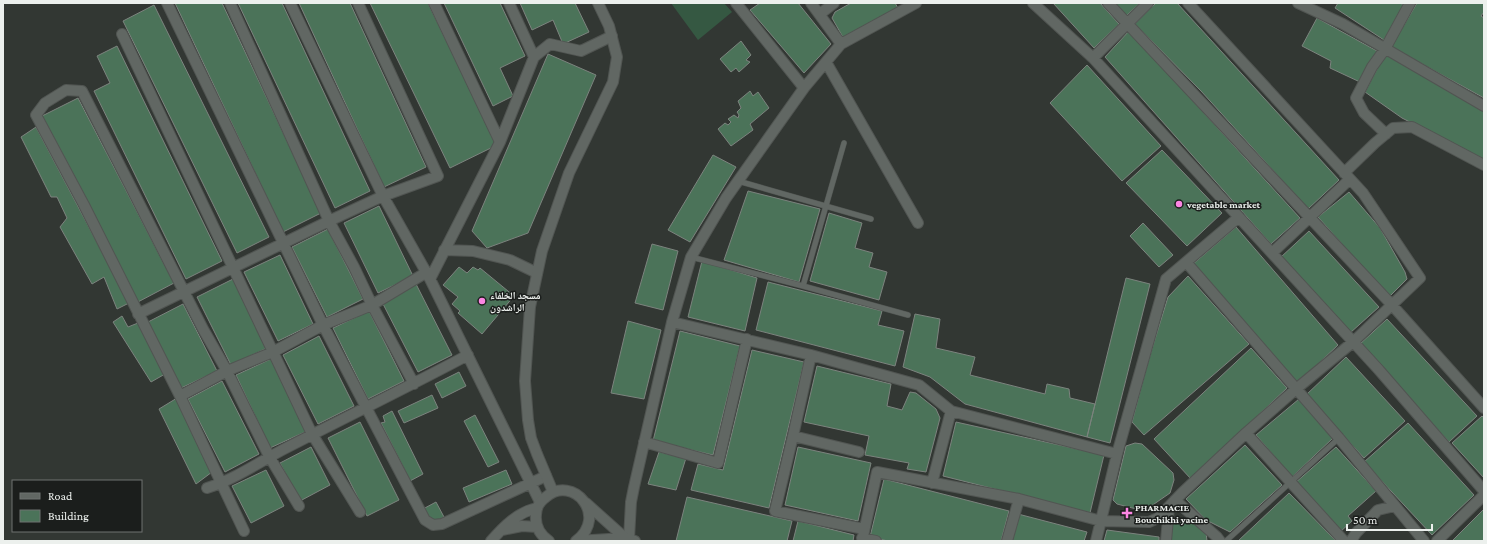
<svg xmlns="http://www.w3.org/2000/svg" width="1487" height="544" font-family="'Crimson Pro','Noto Naskh Arabic',serif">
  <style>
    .green { fill: #355842 }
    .building { fill: #4b7359; stroke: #7c837e }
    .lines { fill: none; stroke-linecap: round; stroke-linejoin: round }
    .service-casing { stroke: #515552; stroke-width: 6 }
    .minor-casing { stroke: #515552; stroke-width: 12 }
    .tertiary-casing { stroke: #515552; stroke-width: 12 }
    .service { stroke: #616763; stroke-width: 5 }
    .minor { stroke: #616763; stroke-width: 10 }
    .tertiary { stroke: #616763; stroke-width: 10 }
    .poi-dot { fill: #fc86e3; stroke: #1b1e1c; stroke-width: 1.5 }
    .labels { text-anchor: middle; stroke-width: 3; stroke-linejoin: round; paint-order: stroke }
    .poi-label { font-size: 10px; font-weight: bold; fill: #ecf0ed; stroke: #1b1e1c; text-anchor: start }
  </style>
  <rect width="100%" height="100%" fill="#323733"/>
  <path class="green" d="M671,3H724L732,12L698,40Z"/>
  <path class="building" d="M175,3H222L321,213L283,232Z
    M238,3H282L370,191L335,208Z
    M299,3H350L426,167L384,187Z
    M370,3H428L497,145L450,168Z
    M444,3H500L525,56L500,68L513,96L493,106Z
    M520,3H575L589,32L563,44L553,20L532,30Z
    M760,3H798L831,44L804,73L750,10Z
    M851,3H895L898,8L844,39L832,18L835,12Z
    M1053,3H1100L1119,24L1094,48Z
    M1113,3H1140L1125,17Z
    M1156,3H1177L1339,180L1308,209L1201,91L1135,24Z
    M1338,3H1400L1404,5L1384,40L1335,8Z
    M1417,3H1484V12L1481,16L1484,18V98L1391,47Z
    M154,5L269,237L237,253L123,21Z
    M1317,18L1377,51L1360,82L1330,68L1331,61L1302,46Z
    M1129,31L1300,218L1271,244L1105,57Z
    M741,41L751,55L746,60L750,62L739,72L736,68L731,72L720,59Z
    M117,46L222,261L186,279L94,91L110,83L97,56Z
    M548,54L596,75L528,233L487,248L472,231Z
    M1385,54L1484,109V160L1402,118L1365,92Z
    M1087,65L1161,146L1122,181L1050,103Z
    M750,91L753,96L758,92L769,108L750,124L753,130L731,146L718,129L725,123L728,125L731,122L728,119L734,115L738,118L739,115L737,112L741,108L738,101Z
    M78,98L174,283L136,303L40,117Z
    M36,127L129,303L117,309L104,277L92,284L60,227L67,218L57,197H51L21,137Z
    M1162,150L1222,213L1187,246L1126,183Z
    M713,155L736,167L690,242L668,230Z
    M748,191L820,209L799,282L724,260Z
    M1349,192L1380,228L1405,272L1407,279L1389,297L1318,217Z
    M379,206L413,276L378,293L344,223Z
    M829,213L862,223L855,248L873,253L869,267L887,272L879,300L810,281Z
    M1143,223L1173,255L1159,267L1130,236Z
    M1236,227L1338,345L1298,383L1193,264Z
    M328,229L363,299L327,317L292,247Z
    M1309,231L1379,307L1350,333L1281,257Z
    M652,244L678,251L663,310L635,303Z
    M280,255L313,324L278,341L244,272Z
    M702,261L757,278L745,331L688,317Z
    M459,267L467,273L473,267L478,270L480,268L514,296L482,334L458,313L460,311L452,304L458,297L443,285Z
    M1188,276L1249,344L1144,435L1132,422L1147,365L1168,297Z
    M1126,278L1150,284L1110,443L1087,437Z
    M233,279L267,348L231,365L197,297Z
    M768,282L882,311L878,325L904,331L895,366L756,330Z
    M416,284L452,355L418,372L382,302Z
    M183,304L217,371L181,388L148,322Z
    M369,311L404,381L368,399L333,328Z
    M915,314L940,319L936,348L975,357L970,375L1045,394L1047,384L1069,389L1070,398L1095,404L1087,437L965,404L930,377L903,367Z
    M122,316L128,327L138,323L165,374L151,382L113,322Z
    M1387,319L1477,416L1449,442L1360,344Z
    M628,321L661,330L644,399L611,393Z
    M680,331L740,346L713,455L653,441Z
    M319,336L354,406L318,424L283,355Z
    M1251,348L1287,388L1191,479L1154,439Z
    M752,350L804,362L769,508L691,490L698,464L723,470Z
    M1346,357L1405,421L1364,458L1306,395Z
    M273,358L307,431L270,448L236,375Z
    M817,366L891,384L887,406L902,410L910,392L916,393L936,409L940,418L926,472L907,469L909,463L865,455L869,436L804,422Z
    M459,372L466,386L442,398L435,384Z
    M222,381L259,454L225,472L188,399Z
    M432,395L438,408L404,423L398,411Z
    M177,398L212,472L196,484L159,409Z
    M1299,399L1333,438L1292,477L1256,435Z
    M392,411L423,474L410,481L381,423L385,422L383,416Z
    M475,415L499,462L488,467L464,421Z
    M1482,416L1484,418V478L1452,443Z
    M360,422L399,500L367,516L328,438Z
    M956,422L1104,455L1090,513L943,476Z
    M1408,423L1474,495L1432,535L1364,462Z
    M1135,443L1142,444L1173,473L1174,480L1170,493L1144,511L1117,504L1113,500L1126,446Z
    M1245,445L1282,485L1230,532L1206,520L1186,499Z
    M311,447L330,485L300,501L280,463Z
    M798,447L871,463L858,521L785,505Z
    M1336,447L1376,491L1348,516L1352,521L1339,533L1295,483Z
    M659,452L686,458L676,490L648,484Z
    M266,470L284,506L251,523L232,486Z
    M506,470L512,484L469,502L463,488Z
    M884,479L1009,511L1001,541H888L870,537Z
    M1289,493L1336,541H1238Z
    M687,497L792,521L787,541H676Z
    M436,502L444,517L431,524L423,509Z
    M1484,509V541H1452Z
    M1018,514L1087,532L1084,541H1011Z
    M798,521L854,535L853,541H793Z
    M1172,522L1193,523L1206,532L1207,541H1171Z
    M1107,530L1159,537V541H1104Z"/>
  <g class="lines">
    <defs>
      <path id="service" d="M738,181L871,219
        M691,257L803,286L844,143
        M803,286L908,315
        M1226,541L1339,438"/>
      <path id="minor" d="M167,3L323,325L425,520L433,525L442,524L546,476
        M230,3L329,221L354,267L372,305L414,384
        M290,3L383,196L430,279L540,502
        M434,3L500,142
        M509,3L534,57
        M736,3L804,88
        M811,3L841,44
        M1033,3L1093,58L1379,370L1484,491
        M1108,3L1392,305L1484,408
        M1298,3L1343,24L1484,106
        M820,14L834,3
        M122,34L312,434L360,512
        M1093,58L1148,3
        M826,62L918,223
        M1386,134L1364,113L1356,98L1372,67L1385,49L1410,3
        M1344,173L1375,143L1393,128L1412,127L1484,165
        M444,250L473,251L510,260L537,273
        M1272,253L1350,179
        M1186,262L1339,438L1424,541
        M430,279L500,142L534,57L550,44L581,51L612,36
        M138,314L329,221L383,196L438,176L358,3
        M672,322L811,355L919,385L951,411L1117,454
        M811,355L793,436L775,511L864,529
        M180,396L227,371L273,352L323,325L372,305L427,272
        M1246,433L1344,541
        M793,436L859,452
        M644,442L718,463L747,339
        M932,483L951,411
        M207,488C236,479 262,460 288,447C348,416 408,387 468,355
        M1175,500L1217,537L1220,541
        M244,531L180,396L84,205L36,115L45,103L66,90L82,91L203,329L227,371L269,456L299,506
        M862,538L876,541
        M629,539L631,502L634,487L672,322L691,257L726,198L738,181L804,88L841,44L916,3
        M862,541L877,472L1019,499L1101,521L1149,522L1158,518L1182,493L1246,433L1296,389L1353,342L1420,278L1363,193L1188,3
        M1007,541L1019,499
        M1096,541L1117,454L1166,279L1239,217
        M1166,541L1169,507
        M1351,541L1356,533L1378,510L1395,506
        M1437,541L1484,495"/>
      <path id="tertiary" d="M553,492L537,454L531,438L528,420L525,381L530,307L542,251L569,173L613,82L617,57L609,26L598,3
        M586,503L625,538
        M502,530L522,526L537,527
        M491,541C504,526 518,512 537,508
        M549,541C540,535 535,526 536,515C536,508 540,501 546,497C573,474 609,516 576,541
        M576,541L625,538L635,541"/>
    </defs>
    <use href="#service" class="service-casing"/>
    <use href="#minor" class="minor-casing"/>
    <use href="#tertiary" class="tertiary-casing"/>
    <use href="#service" class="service"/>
    <use href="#minor" class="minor"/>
    <use href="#tertiary" class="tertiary"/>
  </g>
  <g class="poi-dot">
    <circle cx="1179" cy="204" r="4"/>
    <circle cx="482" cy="301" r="4"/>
    <path d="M1125 507h4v4h4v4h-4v4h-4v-4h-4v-4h4z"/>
  </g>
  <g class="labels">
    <g class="poi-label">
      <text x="1187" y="208">vegetable market</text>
      <text x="490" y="299">مسجد الخلفاء<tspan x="490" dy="12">الراشدون</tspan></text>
      <text x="1135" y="511">PHARMACIE<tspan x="1135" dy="12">Bouchikhi yacine</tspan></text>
    </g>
  </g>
  <rect width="1487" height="544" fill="none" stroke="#ecf0ed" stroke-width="8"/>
  <rect x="12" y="480" width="130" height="52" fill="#1b1e1c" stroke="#6f7270"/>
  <rect x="20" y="493" width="20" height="6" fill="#616763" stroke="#6f7270"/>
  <text x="48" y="500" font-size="12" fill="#ecf0ed">Road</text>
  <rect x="20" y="510" width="20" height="12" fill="#4b7359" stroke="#6f7270"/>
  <text x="48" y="520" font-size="12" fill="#ecf0ed">Building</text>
  <path d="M1347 524v6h85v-6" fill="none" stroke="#ecf0ed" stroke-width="2"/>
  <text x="1353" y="524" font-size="12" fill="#ecf0ed" stroke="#1b1e1c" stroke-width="3" paint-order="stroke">50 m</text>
</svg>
